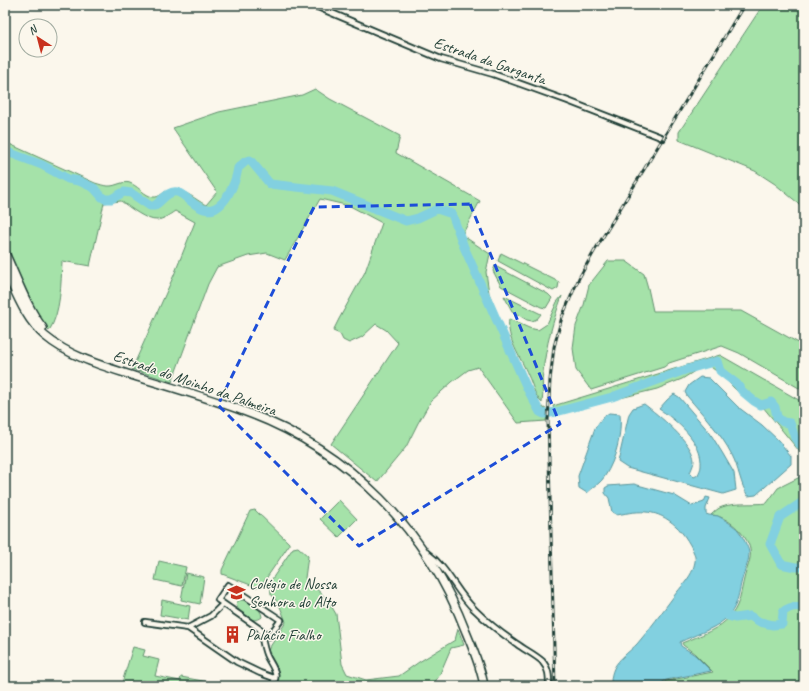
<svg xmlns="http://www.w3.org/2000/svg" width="809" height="691" font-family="Caveat,sans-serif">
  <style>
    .green { fill: #a5e2a9; stroke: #62906e }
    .water { fill: #82d0e0; stroke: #5a959b }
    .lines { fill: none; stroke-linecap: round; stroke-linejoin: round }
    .river { stroke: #82d0e0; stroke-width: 9 }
    .street-casing { stroke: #1f3d34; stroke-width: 8 }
    .secondary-casing { stroke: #1f3d34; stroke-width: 10 }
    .street { stroke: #fbf7ec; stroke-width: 4.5 }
    .secondary { stroke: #fbf7ec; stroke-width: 7 }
    .rail-casing { stroke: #1f3d34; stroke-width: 3 }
    .rail { stroke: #fbf7ec; stroke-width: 1.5; stroke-dasharray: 4.5; stroke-linecap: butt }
    .marked { fill: none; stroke: #1d4ed8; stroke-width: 3; stroke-dasharray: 8 5; stroke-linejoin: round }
    .labels { text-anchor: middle; stroke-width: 3; stroke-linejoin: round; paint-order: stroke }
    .street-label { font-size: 16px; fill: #1f3d34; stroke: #fbf7ec }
    .poi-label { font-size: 16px; fill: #1f3d34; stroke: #fbf7ec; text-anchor: start }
  </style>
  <rect width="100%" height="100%" fill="#fbf7ec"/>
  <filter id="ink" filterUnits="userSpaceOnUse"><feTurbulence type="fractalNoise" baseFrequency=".025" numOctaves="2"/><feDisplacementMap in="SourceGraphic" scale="8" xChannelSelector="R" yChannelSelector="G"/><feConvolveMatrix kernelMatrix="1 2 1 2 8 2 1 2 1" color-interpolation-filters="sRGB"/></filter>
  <g filter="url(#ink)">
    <path class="green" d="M763,5H804V208L775,184L755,171L679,140V132Z
      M315,89L330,99L400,136L396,153L480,201L462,235L490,254L486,272L489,293L534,403L548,410L546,421L518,423L478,367L468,370L452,382L431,401L418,423L406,447L377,482L331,444L398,343L386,330L376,324L362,337L349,343L343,340L340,334L333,331L339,319L365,272L382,223L350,206L320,199L285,260L267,253L248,256L217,267L208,284L172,382L132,369L174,275L195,222L175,211C169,215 164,219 157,220C147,221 129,207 121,201L104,203L90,266L62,261C61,283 61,312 49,331L39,317L5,244V142L95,183C99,184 104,186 108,186C116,187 124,179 132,184C140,188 144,195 153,197C160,198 163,191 169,190C183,187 194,199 206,205L217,192L173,128L219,112L302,95Z
      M501,253L559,282L558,288L553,291L498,261Z
      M608,261H626L644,274L648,288L653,311H741L804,346V391L739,353L722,346L669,363L664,367L591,390L576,370L573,348L576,326L584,305L589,285Z
      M495,266L548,294L552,298L546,308L541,307L501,286L493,271Z
      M504,296L541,314L537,319L532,321L527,320L512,311Z
      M562,296C553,321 546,345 543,372C541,382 544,393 542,403C534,395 533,385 528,375C521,357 506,339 509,319L529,328L538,330L547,324L557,302Z
      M720,355L804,403V457L763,407L741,395L719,373L708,365L698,369L682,379L657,389L555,414L553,406Z
      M804,473V686H659L666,681L713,672L695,654L683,645L682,643C699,636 721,629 732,614C740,604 741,591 744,579C746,569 752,560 750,549C747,534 726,515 711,515C714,512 718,508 722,507C735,502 753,505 767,503L778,488L802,476Z
      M339,500L357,519L339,537L320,519Z
      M255,510L289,543V545L261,586L256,587L222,574V570L250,511Z
      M298,547L308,556L305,578L327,599L336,614L342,664L347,674L366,680L399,676L419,662L455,640L458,629L464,645L451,648L439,676L432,686H278C279,678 278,669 274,662C272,658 269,656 268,650L286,622L279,604L271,594L270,582L293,548Z
      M159,561L186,567L182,586L155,580Z
      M186,573L204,577L200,604L181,600Z
      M162,600L190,606L188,620L160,615Z
      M240,600C249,600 261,607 262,617C253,625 240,614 236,605L237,602Z
      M133,647L145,650L143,656L159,660L155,676L180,681L181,677L230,686H121Z"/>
    <path class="water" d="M700,377L709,378L738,407L762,425L778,440L791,456V464L756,495L748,496C740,484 739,468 732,455C721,433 703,415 687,396L685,392L689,385Z
      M674,394L679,397L710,433L723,454L734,473L736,490L723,494L627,468L618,462L629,414L633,408L644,404C657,414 694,443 694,461C694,464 691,470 690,473L694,477L698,475C699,472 701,469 701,466C703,442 676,420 659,409L667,400Z
      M609,413L620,414C622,434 616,459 605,476C601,483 592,488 587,493L579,488L578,476L595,428L603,417Z
      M634,484L674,495L692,506L704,502L706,497L710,498L706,508V514C710,516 714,515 718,516C722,518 736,527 738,530C742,535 748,547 749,552C749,561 746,568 743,576C738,592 739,608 724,620C712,630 694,635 680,642L681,646L695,655L711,671L666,680L657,686H611C610,663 623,658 637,644C650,629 662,612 674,596C680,588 690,578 693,569C694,566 696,560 695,557C694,549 682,531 676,526C657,509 641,510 617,515L612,512L609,498L605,493V488L608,486Z"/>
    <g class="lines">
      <path class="river" d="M5,151L42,165L68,179L79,181L94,188L102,197L105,199H111L124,192L131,193L150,206H154C161,202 168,190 177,192C185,194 194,207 204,209C223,215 236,182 238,168L246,161L250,160L270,184L332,191L406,221L418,218L437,209L452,214L464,247L527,388L540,412L544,414L556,412L612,397L685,370L717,361L720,371L737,384L742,391L754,401L761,405L771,402L775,407L777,417L783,422L790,423L795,438L804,450
        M804,501L780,517L770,544L781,564L795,567H804
        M728,616L735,618L750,616L760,622L773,625L782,624L783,612C789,607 796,605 804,608"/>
      <defs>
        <path id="street" d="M310,5L320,8L441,59L493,74L568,101L663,138
          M427,553C448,568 456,592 474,609C487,622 502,634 517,644C525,650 534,654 542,661C549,669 549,676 549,686
          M145,622L188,628L237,662L260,673L274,678
          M188,628L211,616L223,604
          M260,629L269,636L281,620L228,585L218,600L260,629C262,637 263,646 266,654C270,665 282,674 271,686"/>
        <path id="secondary" d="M5,253C17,278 26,306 43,328
          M5,270C16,293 25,319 45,336C70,357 103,366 134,376C171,387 209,398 246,412C349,450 427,530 466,632C473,649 481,667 484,686"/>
      </defs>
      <use href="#street" class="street-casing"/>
      <use href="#secondary" class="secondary-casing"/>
      <use href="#street" class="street"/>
      <use href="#secondary" class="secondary"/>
      <defs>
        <path id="rail" d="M555,686L548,421L550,380L554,347L562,317L579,278L595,250L744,5"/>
      </defs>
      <use href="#rail" class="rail-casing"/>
      <use href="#rail" class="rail"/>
    </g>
  </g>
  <path class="marked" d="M470,204L560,424L359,546L218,405L314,207Z"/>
  <defs>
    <symbol id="school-bare" viewBox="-9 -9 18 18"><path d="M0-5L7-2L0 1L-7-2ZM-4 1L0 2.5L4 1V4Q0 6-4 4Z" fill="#c8321e" stroke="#fbf7ec" stroke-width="2.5" paint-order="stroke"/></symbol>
    <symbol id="building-bare" viewBox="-9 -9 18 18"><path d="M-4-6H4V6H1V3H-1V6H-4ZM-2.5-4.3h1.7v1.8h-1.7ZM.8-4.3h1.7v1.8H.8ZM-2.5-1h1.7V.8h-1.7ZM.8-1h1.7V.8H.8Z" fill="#c8321e" stroke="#fbf7ec" stroke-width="2.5" paint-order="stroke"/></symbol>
  </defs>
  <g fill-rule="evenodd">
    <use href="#school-bare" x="224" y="580" width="25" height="25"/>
    <use href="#building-bare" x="220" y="622" width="25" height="25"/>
  </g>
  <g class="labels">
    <g class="street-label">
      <text transform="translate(490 60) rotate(19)" y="6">Estrada da Garganta</text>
      <text transform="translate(195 382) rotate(19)" y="6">Estrada do Moinho da Palmeira</text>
    </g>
    <g class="poi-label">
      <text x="249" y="589">Colégio de Nossa<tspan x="249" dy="18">Senhora do Alto</tspan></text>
      <text x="246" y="640">Palácio Fialho</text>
    </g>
  </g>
  <rect width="809" height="691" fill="none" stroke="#fbf7ec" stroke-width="20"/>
  <rect x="10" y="10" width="789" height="671" fill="none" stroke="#1f3d34" stroke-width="1.5" filter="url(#ink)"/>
  <g transform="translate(38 38) rotate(324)"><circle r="19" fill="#fbf7ec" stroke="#a3ada2"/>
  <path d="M0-3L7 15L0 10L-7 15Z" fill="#c8321e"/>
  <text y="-6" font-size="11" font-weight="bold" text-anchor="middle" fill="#1f3d34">N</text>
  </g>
</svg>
